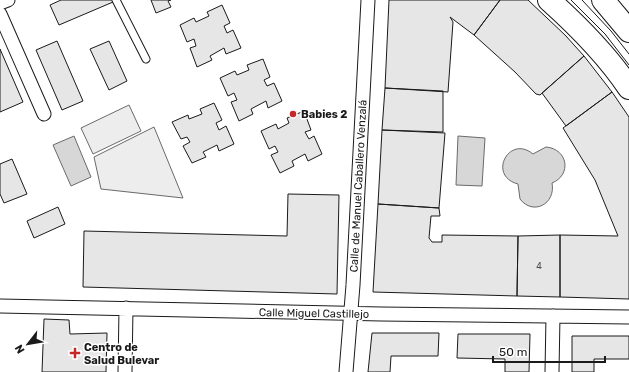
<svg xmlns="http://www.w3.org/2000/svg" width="629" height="372" font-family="Rubik,sans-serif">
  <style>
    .green { fill: #ededed; stroke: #6a6a6a }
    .water { fill: #d7d7d7; stroke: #6a6a6a }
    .building { fill: #e6e6e6; stroke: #1a1a1a }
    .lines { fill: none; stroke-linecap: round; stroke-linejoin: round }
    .service-casing { stroke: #1a1a1a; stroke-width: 9 }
    .minor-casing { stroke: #1a1a1a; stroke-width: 15 }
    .trunk-casing { stroke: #1a1a1a; stroke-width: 24 }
    .service { stroke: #fff; stroke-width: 7 }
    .minor { stroke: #fff; stroke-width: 13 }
    .trunk { stroke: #fff; stroke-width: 22 }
    .tram { stroke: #1a1a1a; stroke-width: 1 }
    .poi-dot { fill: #c62828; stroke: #fff; stroke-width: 1.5 }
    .labels { text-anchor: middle; stroke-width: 3; stroke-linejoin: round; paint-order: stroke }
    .number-label { font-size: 9px; fill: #4d4d4d }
    .poi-label { font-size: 11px; font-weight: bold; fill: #1a1a1a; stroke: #fff; text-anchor: start }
    .street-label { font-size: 11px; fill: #1a1a1a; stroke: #fff }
  </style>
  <rect width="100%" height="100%" fill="#fff"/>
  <path class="green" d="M129,105L141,131L93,154L81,128Z
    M154,127L183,198L101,189L94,157Z"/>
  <path class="water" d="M74,136L91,177L71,186L53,145Z
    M458,136L485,138L482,186L456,185Z
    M546,147C568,149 572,175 552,183C556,204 533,216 520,199L518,184C487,176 509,134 533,154Z"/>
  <path class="building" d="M61,0H113V2L59,25L50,5Z
    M151,0H171L168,1L171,7L156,13Z
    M389,0H500L474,35L450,17L453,22L448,92L385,88Z
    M500,0H528L565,35L584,56L540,95L536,94L515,72L474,35Z
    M222,5L230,23L224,26L227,33L233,30L241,48L226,54L224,48L210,56L212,60L197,67L190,48L196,46L194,39L187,42L180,25L194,18L196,22L209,16L207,12Z
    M57,41L83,101L62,110L36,50Z
    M109,41L127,81L109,90L90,49Z
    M0,49L23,102L0,112Z
    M584,56L612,92L566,126L542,93Z
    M263,59L270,77L264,80L267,86L274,83L282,101L268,108L266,101L251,109L253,114L239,121L231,102L237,100L234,93L228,96L220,78L235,71L237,75L249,70L247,65Z
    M385,88L443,91V132L382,130Z
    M612,92L629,117V299L560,297V235L618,236L595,180L563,128Z
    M214,103L222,120L216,123L219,130L226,126L234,144L219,151L217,145L203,152L206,157L192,163L183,146L190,142L187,137L181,139L172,122L188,115L189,119L202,114L200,109Z
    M304,111L311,130L305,132L309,139L314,136L322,154L308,161L305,154L292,161L294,166L280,173L271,155L278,152L275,146L269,149L261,131L276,124L278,129L289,123L287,118Z
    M382,130L445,133L439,208L378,204Z
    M12,159L27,194L4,203L0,194V164Z
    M288,194L339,195L337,294L83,287L84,231L287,236Z
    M378,204L439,208L440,216H431L429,238L432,242H442V235L518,236L517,296L373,292Z
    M58,207L65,224L34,238L27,221Z
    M560,235V297L517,296L518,236Z
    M44,319L69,320L70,334L107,333L106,372H42Z
    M372,333H439L438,356H391L390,372H368Z
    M458,334H530L529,372H505V359L457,358Z
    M572,336H629V359H594V372H572Z"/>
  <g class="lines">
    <defs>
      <path id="service" d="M116,0L146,59"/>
      <path id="minor" d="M0,3L8,0
        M0,14L44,114
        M0,306L381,314L629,317
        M125,372L126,308
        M346,372L353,285L368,0
        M552,372L553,316"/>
      <path id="trunk" d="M549,0C578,26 607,55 629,88
        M603,0L629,31"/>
    </defs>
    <use href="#service" class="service-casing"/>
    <use href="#minor" class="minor-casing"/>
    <use href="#trunk" class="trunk-casing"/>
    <use href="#service" class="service"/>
    <use href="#minor" class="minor"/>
    <use href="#trunk" class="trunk"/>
    <path class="tram" d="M571,0L605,34L629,65
      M582,0L611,31L629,54"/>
  </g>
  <g class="poi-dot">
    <circle cx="293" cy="114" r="4"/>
    <path d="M73 347h4v4h4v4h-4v4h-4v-4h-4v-4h4z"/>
  </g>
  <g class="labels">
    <g class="number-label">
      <text x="539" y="269">4</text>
    </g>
    <g class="poi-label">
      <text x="301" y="118">Babies 2</text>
      <text x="84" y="351">Centro de<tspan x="84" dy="13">Salud Bulevar</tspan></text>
    </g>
    <g class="street-label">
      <text transform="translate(358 186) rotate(-87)" y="4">Calle de Manuel Caballero Venzalá</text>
      <text transform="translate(314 313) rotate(1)" y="4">Calle Miguel Castillejo</text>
    </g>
  </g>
  <g transform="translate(28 344) rotate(239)" stroke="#ffffff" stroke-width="3" paint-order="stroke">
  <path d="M0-3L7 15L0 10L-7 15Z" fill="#1a1a1a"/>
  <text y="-6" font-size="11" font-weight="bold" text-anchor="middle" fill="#1a1a1a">N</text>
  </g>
  <path d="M493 356v6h112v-6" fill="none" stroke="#1a1a1a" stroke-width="2"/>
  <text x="499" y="356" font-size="12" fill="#1a1a1a" stroke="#ffffff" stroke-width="3" paint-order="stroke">50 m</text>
</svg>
